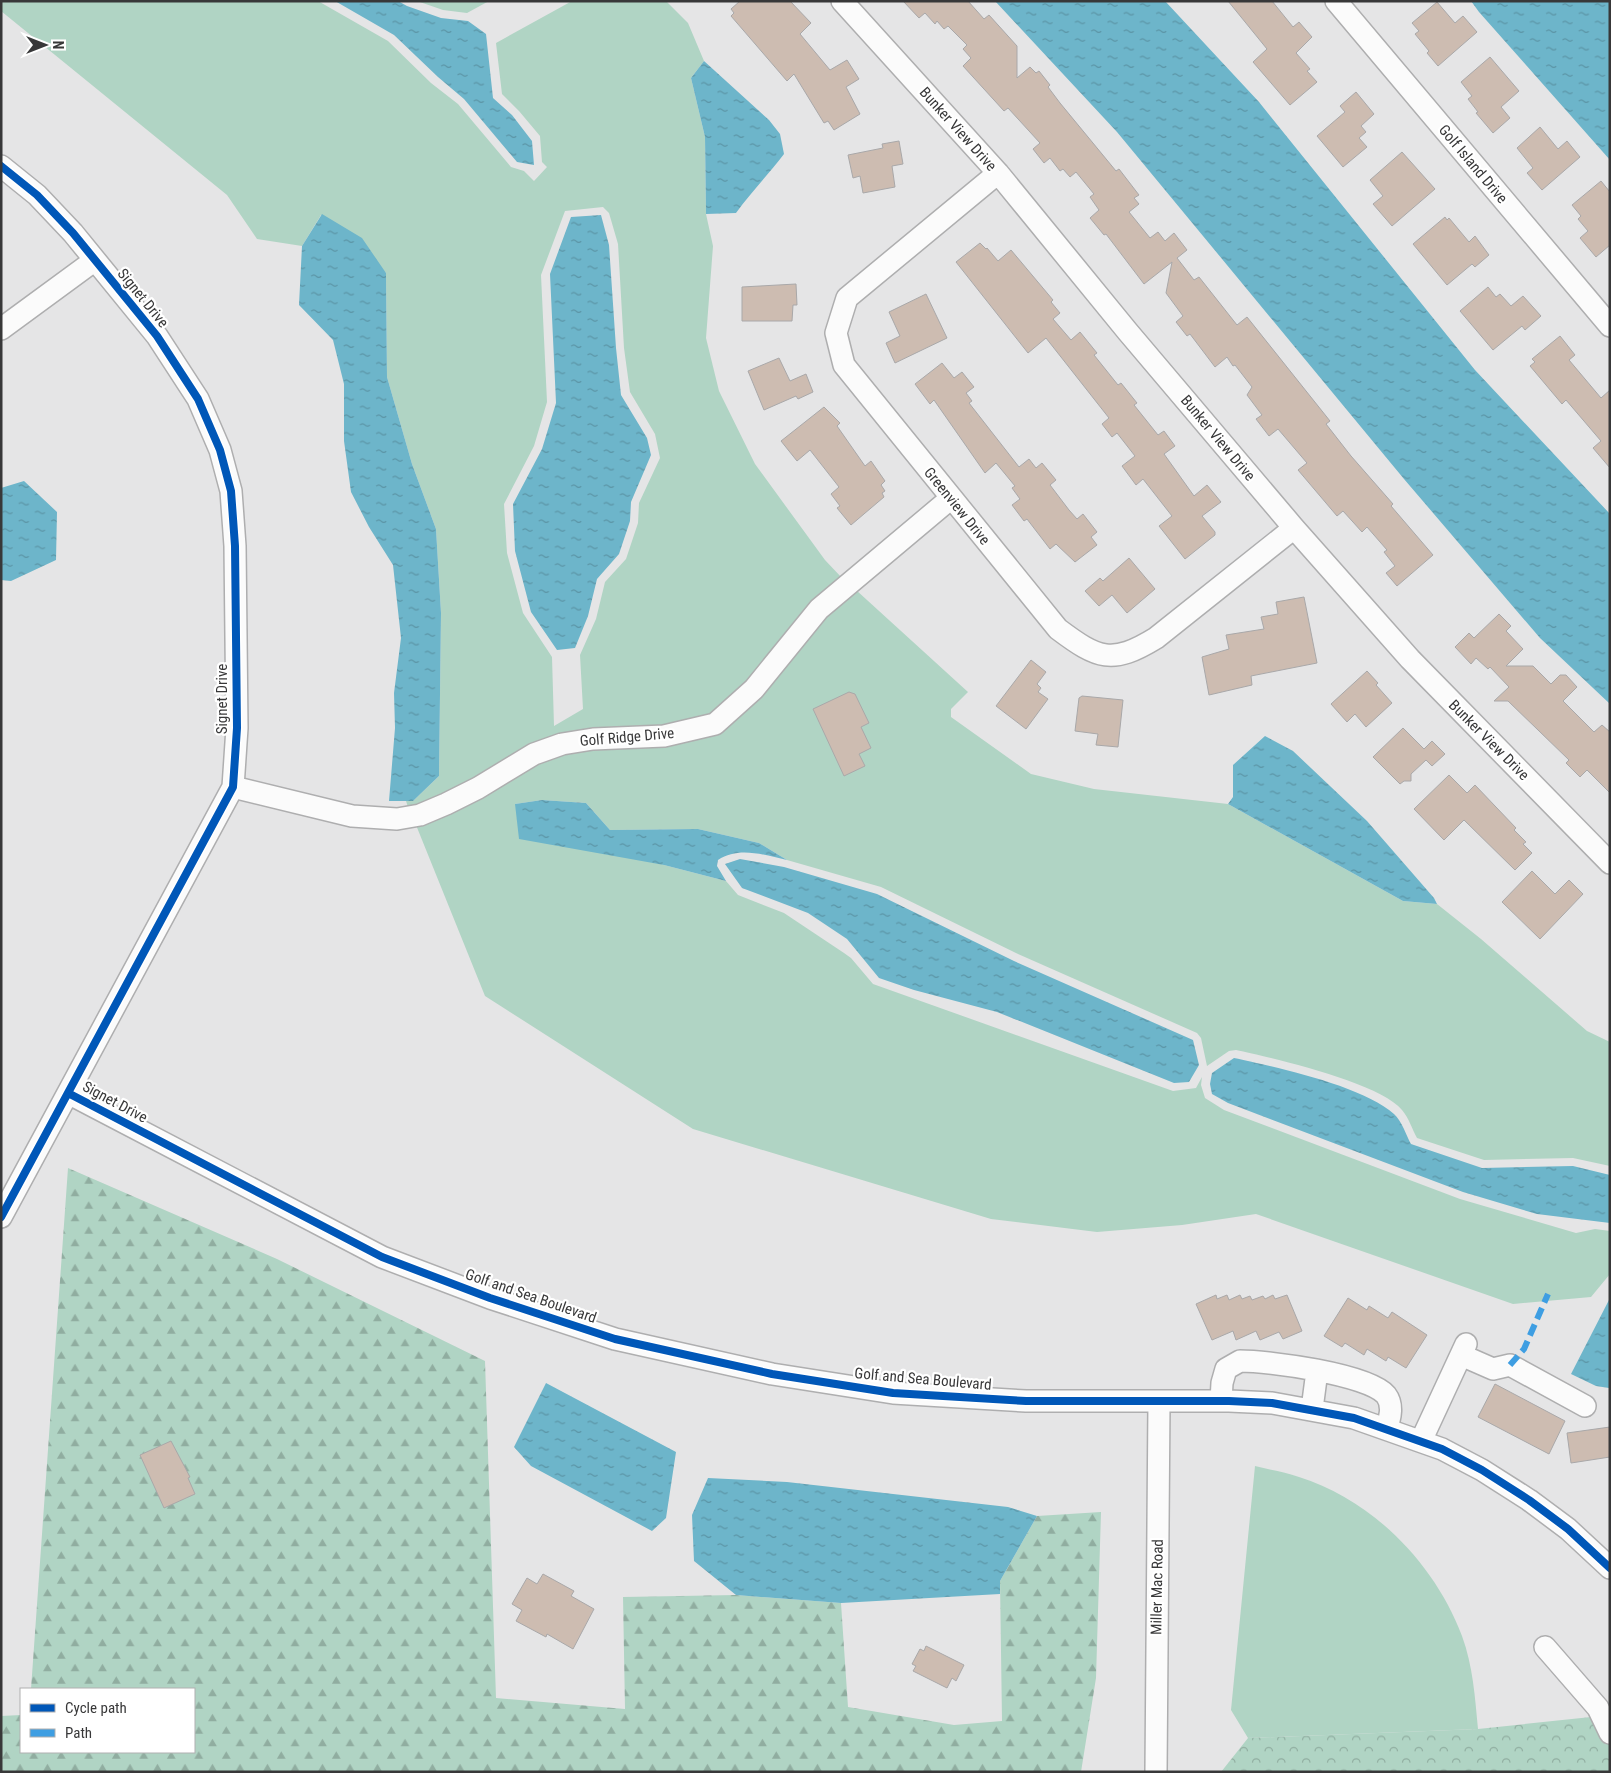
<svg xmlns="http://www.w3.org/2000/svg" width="1611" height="1773" font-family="'Roboto Condensed',sans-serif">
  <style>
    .green { fill: #b0d4c4; fill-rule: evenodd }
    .forest { fill: url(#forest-firs) }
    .park { fill: url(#park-crowns) }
    .water { fill: url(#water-ripples) }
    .building { fill: #cdbcb1; stroke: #a9a8a9 }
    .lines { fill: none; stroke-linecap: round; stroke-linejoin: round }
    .minor-casing { stroke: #aeaeaf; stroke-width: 24 }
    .minor { stroke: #fbfbfb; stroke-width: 21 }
    .quiet { stroke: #3e9ee2; stroke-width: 6; stroke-dasharray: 12 6; stroke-linecap: butt }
    .cycleway-casing { stroke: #fff; stroke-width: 11 }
    .cycleway { stroke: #0057b8; stroke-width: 8 }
    .labels { text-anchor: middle; stroke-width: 4.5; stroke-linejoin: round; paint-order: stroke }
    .street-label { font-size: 15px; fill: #383839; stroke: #fff }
  </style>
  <defs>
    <pattern id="forest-firs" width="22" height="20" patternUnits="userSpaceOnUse" patternTransform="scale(1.25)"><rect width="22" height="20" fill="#b0d4c4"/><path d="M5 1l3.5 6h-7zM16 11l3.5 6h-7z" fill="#90ada0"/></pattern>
    <pattern id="park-crowns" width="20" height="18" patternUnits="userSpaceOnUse" patternTransform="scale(1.25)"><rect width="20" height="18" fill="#b0d4c4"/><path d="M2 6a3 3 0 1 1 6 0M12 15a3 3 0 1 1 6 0" fill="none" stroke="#90ada0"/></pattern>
    <pattern id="water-ripples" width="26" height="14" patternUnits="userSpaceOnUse" patternTransform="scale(1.25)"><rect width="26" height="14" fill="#6db5ca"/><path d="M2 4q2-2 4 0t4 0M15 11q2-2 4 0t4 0" fill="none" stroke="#5b94a5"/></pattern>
  </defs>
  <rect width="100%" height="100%" fill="#e5e5e6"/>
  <path class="green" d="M1,1H318L388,41L431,83L458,104L511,167L524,171L534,181L547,167L542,162L540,136L519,111L502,94L496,43L572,1H666L688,23L704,61L691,78L705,137L706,214L713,246L706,338L719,391L755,464L825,560L842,578L746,683L710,716L662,727L592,730L417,806L408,807L406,801H413L439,776L441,613L436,529L412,464L387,377L386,273L321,215L302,246L257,239L227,195L1,11ZM603,207L609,213L618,244L624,348L630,392L655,434L660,458L639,503L638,523L626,559L605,582L596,619L580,655L583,709L554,726L552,657L523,613L507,553L504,504L534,446L547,402L541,275L565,211Z
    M417,1H489L467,13L443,10Z
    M856,590L968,692L951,709V717L1031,774L1094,789L1228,804L1403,901L1437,904L1481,939L1587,1031L1610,1042V1166L1573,1158L1484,1160L1417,1138C1412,1129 1409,1118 1402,1110C1380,1083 1273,1058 1236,1050L1229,1051L1207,1066L1201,1038L1197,1033L1018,954L881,887L787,860L759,843L698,829L610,830L586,803L542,800L515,804L664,865L726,881L738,895L784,913L844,953L851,958L873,984L1173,1091L1196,1088L1202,1077L1201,1085L1205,1098L1224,1110L1460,1199L1576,1233L1595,1229L1610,1231V1274L1591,1297L1513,1304L1256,1214L1182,1225L1097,1232L991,1219L693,1129L485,996L416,825L539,762L565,753L718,733L827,615Z
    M1255,1466C1270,1470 1285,1472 1299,1477C1373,1500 1435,1564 1462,1636C1473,1666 1475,1697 1478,1729L1248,1738L1231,1710Z"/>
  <path class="forest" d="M68,1168L277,1259L485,1361L496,1698L625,1709L623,1597L736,1595L841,1603L848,1707L954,1725L1002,1721L1000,1581L1037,1516L1101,1512L1096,1678L1081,1772H1V1716L21,1715V1752H194V1689H31Z"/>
  <path class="park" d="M1610,1715V1772H1221L1248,1738L1478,1729Z"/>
  <path class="water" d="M335,1H398L407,6L441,18L468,21L486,34L493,98L512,115L532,141L534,165L517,162L464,99L438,77L394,35Z
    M995,1H1165L1259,102L1475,370L1610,514V704L1540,638L1404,479L1117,132Z
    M1471,1H1610V160L1479,12Z
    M704,61L769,120L780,134L784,154C768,175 751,192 736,213L706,214L705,137L691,78Z
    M322,214L362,238L386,273L387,377L412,464L436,529L441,613L439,776L413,801H389L395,728L394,693L401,638L393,565L369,527L351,492L344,441V384L333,340L299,305L302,246Z
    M601,215L609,245L616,348L621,395L647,438L651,455L631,502L630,521L619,554L597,579L588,616L575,648L557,650L531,612L515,551L513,504L542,449L556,403L550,274L571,217Z
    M24,481L57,512L56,560L11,581L1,580V488Z
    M1265,736L1293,751L1367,821L1434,898L1437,904L1403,901L1228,804L1233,797V765Z
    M542,800L586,803L610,830L698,829L759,843L787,860C764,855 739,846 718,860L717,866L726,881L664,865L519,839L515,804Z
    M740,859L784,867L877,894L1014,961L1193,1040L1199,1065L1189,1082L1174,1083L997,1012L914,990L879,978L847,939L808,913L742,888L725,864Z
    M1234,1058C1276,1067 1363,1086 1394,1114C1402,1121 1406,1135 1411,1144L1482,1168L1573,1166L1610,1175V1223L1537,1214L1463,1192L1228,1103L1212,1094L1210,1084L1212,1073Z
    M1610,1298V1388H1609L1596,1386L1571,1374Z
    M546,1383L676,1452L666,1518L652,1531L531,1466L514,1447Z
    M708,1478L787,1482L1008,1507L1037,1516L1000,1581V1594L841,1603L736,1595L694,1561L692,1515Z"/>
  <path class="building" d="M740,1H790L811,23L800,34L830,70L847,60L859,79L846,87L860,114L834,130L828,121L824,123L794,74L787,81L731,16L734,13L731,9Z
    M903,1H968L984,19L989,15L1017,46V78L1030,67L1036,73L1039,71L1050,85L1048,87L1060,103L1116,171L1119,169L1139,195L1134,198L1139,204L1129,212L1150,238L1158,232L1165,241L1174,233L1187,250L1177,258L1194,280L1199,277L1237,325L1247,317L1330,421L1326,424L1351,456L1393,504L1391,506L1433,555L1397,586L1386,573L1395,566L1384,552L1387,550L1367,527L1362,532L1343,511L1337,516L1298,470L1307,463L1278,429L1269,436L1256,419L1262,415L1247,395L1252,387L1235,365L1233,366L1227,357L1215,367L1190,334L1187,336L1176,322L1183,316L1166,293L1172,262L1144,284L1106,234L1104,235L1090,218L1099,210L1090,197L1094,194L1076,172L1070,177L1063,169L1060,171L1050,158L1044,163L1033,149L1040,143L1008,108L1004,111L963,66L971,58L963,49L967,45L948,26L944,29L937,21L935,24L925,13L919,18Z
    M1228,1H1272L1293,27L1299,22L1312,37L1296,53L1310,69L1307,71L1317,82L1290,105L1253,62L1267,49Z
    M1437,2L1455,23L1463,16L1477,32L1438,66L1427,53L1429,51L1415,34L1419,31L1412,23Z
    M1490,57L1519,91L1501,107L1510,118L1493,133L1476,113L1478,112L1468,99L1472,96L1461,82Z
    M1356,92L1374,114L1361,126L1366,132L1359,138L1367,147L1343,167L1317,136L1345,112L1340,106Z
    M1540,127L1558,149L1567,141L1580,157L1542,190L1527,173L1533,168L1517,148Z
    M899,141L903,164L892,166L895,187L863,193L860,176L853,178L848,155L883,148L882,144Z
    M1402,152L1435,189L1392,226L1373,204L1383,196L1370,180Z
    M1601,181L1610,192V245L1596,257L1580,238L1588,231L1578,219L1581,216L1572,205Z
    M1445,217L1447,220L1449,218L1469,242L1475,236L1489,255L1475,267L1472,264L1447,285L1413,244Z
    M980,243L986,249L987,248L998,261L1011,250L1053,300L1051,302L1060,313L1053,319L1071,340L1080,332L1097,353L1094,355L1118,385L1121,383L1137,403L1134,405L1158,435L1164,431L1175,446L1164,454L1194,496L1207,485L1221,502L1202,516L1215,532V535L1185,559L1159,526L1172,516L1143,479L1136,485L1122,466L1135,456L1117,433L1112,437L1102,424L1109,418L1046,338L1028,353L956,262Z
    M796,284L797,305H793L792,321H742V287Z
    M1488,287L1496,297L1500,294L1511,306L1523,296L1541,316L1525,330L1522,326L1493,350L1460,311Z
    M926,294L947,338L895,363L886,343L900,336L889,312Z
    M1560,336L1575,355L1569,360L1601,398L1610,390V468L1593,448L1601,441L1566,400L1562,404L1530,366L1535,362L1532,359Z
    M779,358L790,381L806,374L813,392L798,399L796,396L764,410L748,371Z
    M942,363L954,378L962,372L974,387L966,393L972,401L969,403L1019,467L1029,459L1036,468L1042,463L1056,480L1050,485L1069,510L1077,519L1083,514L1097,532L1091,537L1097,545L1075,562L1056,544L1050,549L1027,519L1024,521L1012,505L1020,499L1012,488L1015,486L996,463L985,473L934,400L930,404L915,384Z
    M824,407L840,423L837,426L865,466L871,461L885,481L881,485L885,491L882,493L884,497L851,525L837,508L840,506L831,494L839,487L810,450L797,461L781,441Z
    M1129,558L1155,589L1127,613L1112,595L1099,606L1085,591L1100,578L1103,581Z
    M1304,597L1317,663L1251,676L1252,685L1209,695L1202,657L1229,649L1226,635L1264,629L1261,617L1278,614L1276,602Z
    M1499,614L1511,626L1506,631L1523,649L1506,666H1533L1551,684L1560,675H1566L1577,687L1563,701L1594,732L1602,725L1610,732V793L1587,770L1580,777L1566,763L1569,760L1508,701H1494L1509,687L1490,667L1488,669L1476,658L1471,664L1455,647L1469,633L1474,638Z
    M1031,660L1046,672L1037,684L1041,688L1038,692L1048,699L1026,729L996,706Z
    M1367,671L1378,683L1376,685L1392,703L1366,727L1355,714L1347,722L1331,704Z
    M849,692L855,694L869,723L861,727L871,748L859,754L865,766L844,776L813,709Z
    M1082,696L1123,700L1118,747L1096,745L1098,734L1075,731L1079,698Z
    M1403,728L1424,749L1432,741L1445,754L1432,766L1426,760L1411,774V781H1404L1400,784L1373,757Z
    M1449,775L1467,793L1475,785L1516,828L1514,830L1526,842L1523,844L1532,853L1515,870L1464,820L1444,840L1414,809Z
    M1532,871L1555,894L1569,880L1583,894L1540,939L1502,902Z
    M1216,1295L1217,1299L1227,1295L1229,1300L1240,1295L1242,1299L1250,1296L1252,1300L1263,1296L1265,1299L1273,1295L1275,1299L1287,1295L1302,1331L1283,1339L1279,1332L1260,1340L1256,1331L1236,1340L1233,1331L1212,1340L1196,1304Z
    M1348,1298L1367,1310L1369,1306L1388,1318L1392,1312L1427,1335L1406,1368L1388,1357L1386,1361L1367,1349L1364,1355L1345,1343L1342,1347L1324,1336Z
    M1495,1384L1565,1421L1549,1454L1478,1417Z
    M1610,1427V1457L1571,1463L1567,1433Z
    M171,1441L190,1477L188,1478L195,1494L164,1508L140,1455Z
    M543,1574L574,1591L571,1596L594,1609L573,1649L547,1634L546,1637L516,1621L522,1610L512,1604L527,1578L537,1584Z
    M926,1646L964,1665L956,1681L952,1678L947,1688L913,1671L916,1666L912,1664L920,1649L924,1651Z"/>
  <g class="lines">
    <defs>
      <path id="minor" d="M842,1L998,173L1128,332L1294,528L1410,659L1610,863
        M1336,1L1610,326
        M1,166L37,195L73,233L157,336L198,399L220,450L231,491L235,546L237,728L233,787L1,1217
        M998,173L847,298L836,333L844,365L1058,629C1098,659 1112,665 1156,638L1294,528
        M1,329L95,260
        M233,787L352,816L397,819L420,815L446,804L478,788L534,754L562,744L593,739L664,736L715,724L754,689L819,609L950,499
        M68,1093L382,1257L490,1298L615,1339L772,1374L893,1393L1026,1401H1229L1272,1403L1354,1418L1442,1449L1482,1470L1529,1500L1568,1529L1610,1568
        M1461,1355L1493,1369L1510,1365L1585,1406
        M1221,1401L1222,1383L1226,1369L1240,1361C1268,1361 1368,1374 1386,1395C1393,1404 1391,1418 1386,1428
        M1312,1409L1317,1371
        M1421,1441L1466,1344
        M1545,1647L1598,1708L1610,1733
        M1156,1772L1159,1402"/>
    </defs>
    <use href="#minor" class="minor-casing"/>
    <use href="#minor" class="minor"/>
    <path class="quiet" d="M1510,1365L1524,1349L1548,1294"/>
    <defs>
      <path id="cycleway" d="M1,166L37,195L73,233L157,336L198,399L220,450L231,491L235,546L237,728L233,787L1,1217
        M68,1093L382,1257L490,1298L615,1339L772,1374L893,1393L1026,1401H1229L1272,1403L1354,1418L1442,1449L1482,1470L1529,1500L1568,1529L1610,1568"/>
    </defs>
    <use href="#cycleway" class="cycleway-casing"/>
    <use href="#cycleway" class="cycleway"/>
  </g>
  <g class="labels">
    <g class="street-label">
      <text transform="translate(958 129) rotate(48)" y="5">Bunker View Drive</text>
      <text transform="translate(1473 164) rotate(50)" y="5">Golf Island Drive</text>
      <text transform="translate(143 298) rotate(51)" y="5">Signet Drive</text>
      <text transform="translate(1218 438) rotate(50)" y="5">Bunker View Drive</text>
      <text transform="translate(957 506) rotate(51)" y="5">Greenview Drive</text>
      <text transform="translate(222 699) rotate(-90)" y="5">Signet Drive</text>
      <text transform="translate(627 737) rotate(-5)" y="5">Golf Ridge Drive</text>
      <text transform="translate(1489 740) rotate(45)" y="5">Bunker View Drive</text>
      <text transform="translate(115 1102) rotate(28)" y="5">Signet Drive</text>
      <text transform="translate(531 1296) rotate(19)" y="5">Golf and Sea Boulevard</text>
      <text transform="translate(923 1379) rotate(5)" y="5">Golf and Sea Boulevard</text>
      <text transform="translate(1157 1587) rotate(-89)" y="5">Miller Mac Road</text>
    </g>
  </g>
  <rect width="1611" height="1773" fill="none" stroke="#383839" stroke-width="5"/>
  <rect x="20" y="1688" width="175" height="65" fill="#ffffff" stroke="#afafb0"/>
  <rect x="30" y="1704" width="25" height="8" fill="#0057b8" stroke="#afafb0"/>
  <text x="65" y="1713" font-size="15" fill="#383839">Cycle path</text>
  <rect x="30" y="1729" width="25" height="8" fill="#3e9ee2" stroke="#afafb0"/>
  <text x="65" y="1738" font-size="15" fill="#383839">Path</text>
  <g transform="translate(45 45) rotate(90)" stroke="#ffffff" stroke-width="4" paint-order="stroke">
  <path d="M0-4L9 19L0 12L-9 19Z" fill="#383839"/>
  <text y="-8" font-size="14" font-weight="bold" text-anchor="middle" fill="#383839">N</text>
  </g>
</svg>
